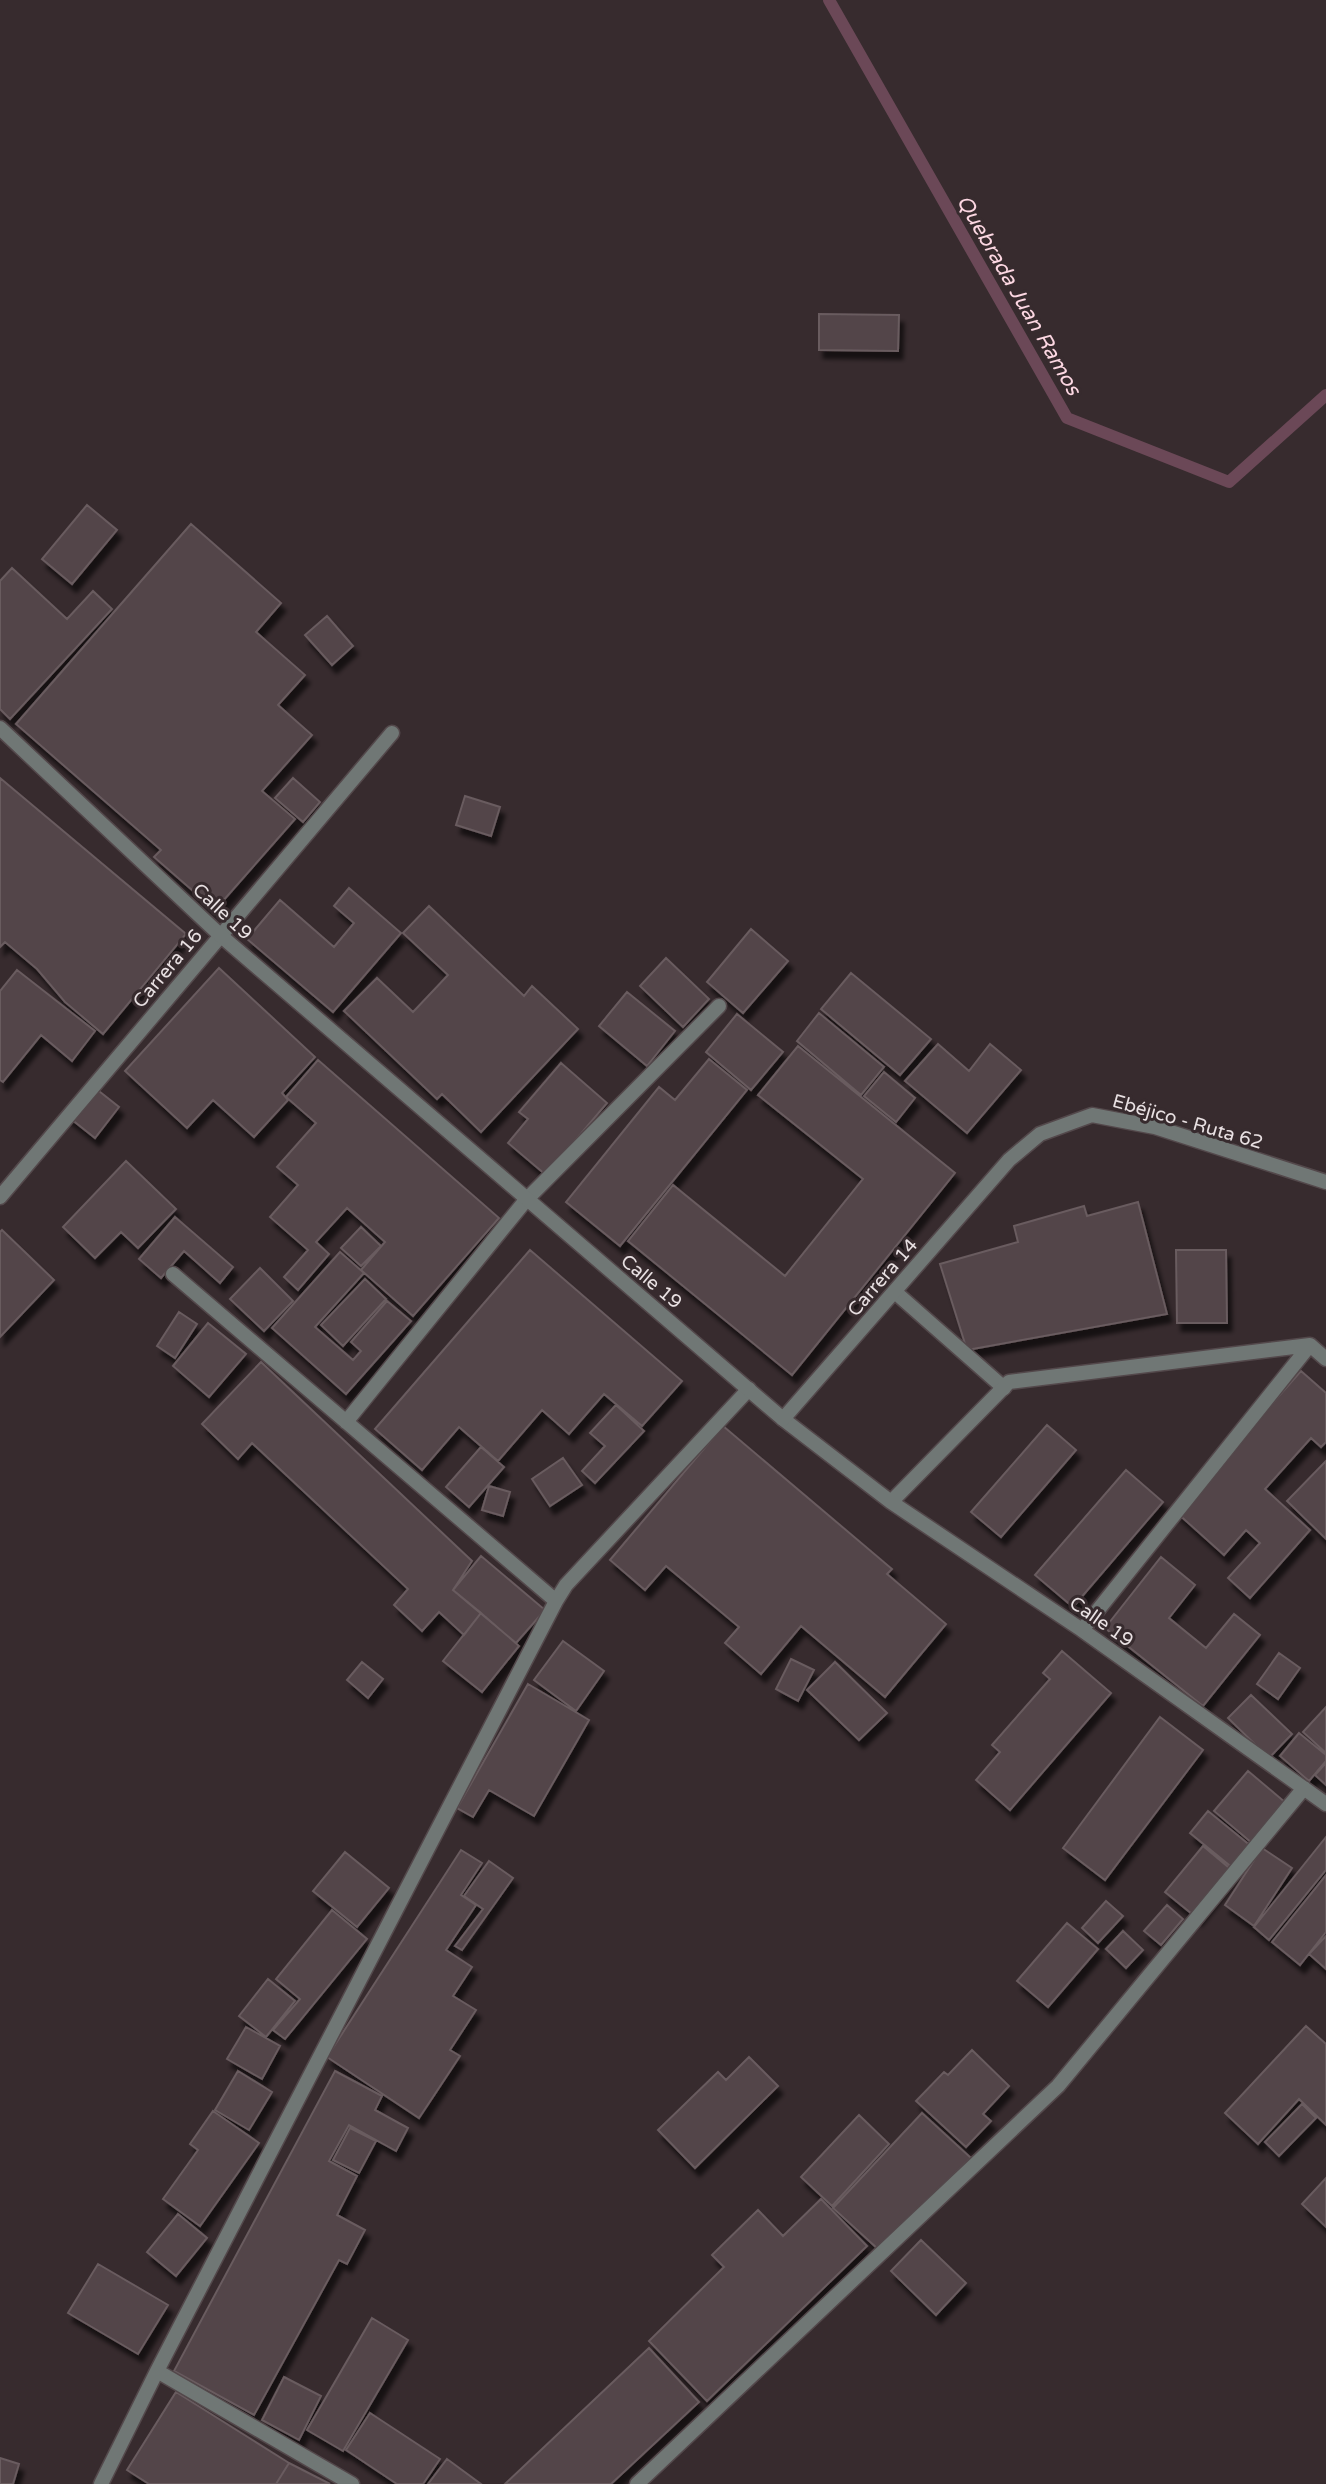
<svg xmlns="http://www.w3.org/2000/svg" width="1326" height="2484" font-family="'Varela Round',sans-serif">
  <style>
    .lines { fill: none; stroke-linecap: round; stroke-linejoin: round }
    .stream { stroke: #6b4857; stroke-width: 12 }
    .building { fill: #524549; stroke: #695b5f; stroke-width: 2; filter: url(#shadow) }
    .pedestrian-casing { stroke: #53484b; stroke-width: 17 }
    .minor-casing { stroke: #53484b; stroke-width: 17 }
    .tertiary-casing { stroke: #53484b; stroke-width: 17 }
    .pedestrian { stroke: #707775; stroke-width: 14 }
    .minor { stroke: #707775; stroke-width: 14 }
    .tertiary { stroke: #707775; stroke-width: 14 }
    .labels { text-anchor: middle; stroke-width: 6; stroke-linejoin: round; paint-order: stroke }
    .street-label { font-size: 19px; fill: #e8e0e2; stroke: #372b2e }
    .water-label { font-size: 21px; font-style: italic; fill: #fcd7e2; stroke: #372b2e }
  </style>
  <defs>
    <filter id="shadow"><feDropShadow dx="4.5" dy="8" stdDeviation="2" flood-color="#0009"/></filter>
  </defs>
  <rect width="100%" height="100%" fill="#372b2e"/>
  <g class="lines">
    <path class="stream" d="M829,0L1067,418L1229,482L1326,395"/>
  </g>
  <path class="building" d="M819,314L899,315L898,351L819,350Z
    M87,505L117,530L72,584L42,559Z
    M191,524L281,603L256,632L305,675L278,705L312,735L262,791L295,819L215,910L154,857L161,850L16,724Z
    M12,568L67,619L93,591L112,609L10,719L0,709V581Z
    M327,616L353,646L332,665L305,635Z
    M0,778L186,934L103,1034L65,1002L37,969L5,942L0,947Z
    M293,778L320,802L303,822L275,798Z
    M465,796L500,807L491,836L456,825Z
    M349,888L401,933L333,1012L247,939L280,900L334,947L354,923L334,906Z
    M429,906L524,996L532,986L578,1029L481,1132L442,1094L437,1099L344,1011L377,978L413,1012L448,975L403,933Z
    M751,929L788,961L743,1013L707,982Z
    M666,958L709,999L683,1027L640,986Z
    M219,968L315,1057L282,1093L288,1100L254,1137L213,1100L187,1128L125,1071Z
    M17,970L95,1031L72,1061L41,1035L3,1082L0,1080V991Z
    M851,973L931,1039L900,1075L821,1009Z
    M627,992L675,1031L647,1066L599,1026Z
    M819,1013L884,1067L861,1095L797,1041Z
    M737,1014L783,1052L751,1090L706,1052Z
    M938,1044L969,1071L990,1044L1021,1070L967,1133L905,1081Z
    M798,1046L955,1173L792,1375L628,1241L673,1185L785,1276L863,1179L758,1095Z
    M709,1059L747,1090L620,1246L566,1202L659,1087L675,1100Z
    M318,1060L499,1218L413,1316L361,1270L385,1242L347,1208L316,1242L329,1254L298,1290L284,1277L308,1250L270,1217L298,1185L277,1167L316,1123L286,1097Z
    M561,1063L607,1103L546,1175L508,1143L528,1119L519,1112Z
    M884,1072L915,1098L896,1122L864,1096Z
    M90,1084L119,1107L95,1138L66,1115Z
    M126,1161L176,1209L138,1248L121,1232L95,1258L63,1227Z
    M1138,1202L1167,1314L967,1350L940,1264L1018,1242L1014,1226L1084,1206L1087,1216Z
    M175,1217L233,1267L220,1283L184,1251L161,1278L139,1259Z
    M361,1227L381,1246L361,1266L341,1248Z
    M2,1230L54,1280L0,1337V1232Z
    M530,1250L682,1381L642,1426L604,1394L569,1434L542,1410L498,1461L459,1427L422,1470L375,1429Z
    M1176,1250H1226L1227,1323H1177Z
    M340,1252L364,1273L315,1327L353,1360L361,1351L351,1342L387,1301L411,1321L346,1394L272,1328Z
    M260,1268L293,1301L264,1331L230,1299Z
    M365,1279L386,1299L343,1346L321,1325Z
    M179,1312L197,1324L175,1358L157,1346Z
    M208,1323L246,1354L209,1397L173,1366Z
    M261,1362L472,1561L453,1590L481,1613L464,1635L439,1612L422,1631L394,1605L408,1589L252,1443L238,1459L202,1424Z
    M1301,1371L1326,1393V1442L1321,1447L1311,1438L1265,1489L1310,1530L1250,1598L1228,1578L1260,1543L1246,1530L1224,1555L1176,1512Z
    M616,1405L644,1431L595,1483L582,1471L605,1446L590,1433Z
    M1047,1425L1076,1450L1001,1537L971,1512Z
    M723,1426L892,1569L887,1574L946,1624L885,1697L801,1626L761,1674L725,1643L739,1627L666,1566L645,1590L610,1560Z
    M481,1447L504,1467L469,1507L446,1487Z
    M563,1458L582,1485L550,1506L532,1479Z
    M1326,1461V1539L1287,1501Z
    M1126,1470L1163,1502L1073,1607L1035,1575Z
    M489,1486L510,1492L503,1516L482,1510Z
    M481,1556L545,1610L516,1643L453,1590Z
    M1161,1557L1195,1585L1169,1618L1206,1648L1234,1614L1260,1635L1203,1706L1105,1628Z
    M481,1613L519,1646L482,1692L443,1661Z
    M563,1641L604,1671L576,1711L534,1680Z
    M1062,1651L1111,1693L1010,1810L976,1780L1000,1752L992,1745L1050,1679L1043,1673Z
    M1279,1653L1300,1668L1278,1699L1257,1684Z
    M791,1659L814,1670L798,1701L776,1689Z
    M362,1662L383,1679L368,1698L347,1680Z
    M835,1662L887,1713L859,1740L807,1690Z
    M528,1684L589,1720L534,1816L489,1790L473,1817L457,1808Z
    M1251,1695L1292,1734L1269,1758L1228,1718Z
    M1326,1707V1753L1303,1732Z
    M1160,1717L1203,1750L1105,1880L1063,1848Z
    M1299,1733L1326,1755V1761L1309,1781L1280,1756Z
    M1326,1763V1785L1315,1775Z
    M1248,1771L1286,1803L1252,1843L1214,1811Z
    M1208,1811L1252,1847L1234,1869L1190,1833Z
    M1326,1837V1870L1269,1940L1254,1927Z
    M1203,1846L1234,1872L1197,1918L1165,1892Z
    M1262,1848L1292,1868L1254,1926L1225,1905Z
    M461,1850L482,1863L461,1895L476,1905L446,1950L472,1967L453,1996L476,2010L450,2050L460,2056L419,2118L327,2057Z
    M345,1852L389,1888L357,1927L313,1891Z
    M489,1861L513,1878L462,1950L455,1946L483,1909L464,1896Z
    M1326,1875V1932L1300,1965L1272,1942Z
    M1106,1901L1123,1916L1098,1943L1082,1928Z
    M1167,1905L1183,1919L1161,1945L1144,1931Z
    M332,1910L367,1939L285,2039L273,2030L300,1999L276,1979Z
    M1067,1923L1098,1949L1048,2007L1017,1981Z
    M1123,1931L1143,1950L1126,1968L1106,1949Z
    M1326,1936V1969L1309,1954Z
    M268,1979L295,2001L266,2037L239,2016Z
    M1306,2026L1326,2044V2125L1299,2099L1258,2144L1225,2113Z
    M246,2027L280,2046L262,2079L227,2059Z
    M972,2050L1009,2086L983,2114L991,2121L966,2147L916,2101L944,2072L948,2075Z
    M749,2057L778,2086L695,2168L658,2130L718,2072L726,2080Z
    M238,2071L272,2092L249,2130L215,2110Z
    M335,2071L382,2096L375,2110L408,2128L396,2151L349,2125L329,2161L357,2176L337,2215L365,2230L347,2264L339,2260L254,2415L174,2371Z
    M1302,2104L1316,2118L1279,2156L1265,2142Z
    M213,2111L259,2143L200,2226L163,2199L198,2150L190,2144Z
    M922,2113L971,2158L878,2249L833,2208Z
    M859,2115L889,2144L832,2206L801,2177Z
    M350,2128L376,2141L359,2173L333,2160Z
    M1326,2178V2227L1302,2204Z
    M821,2199L867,2246L707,2401L649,2341L724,2267L712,2255L758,2210L783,2236Z
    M178,2214L207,2238L176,2276L147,2252Z
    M921,2240L966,2283L936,2315L891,2271Z
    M98,2264L168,2305L138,2354L68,2313Z
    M372,2318L408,2340L343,2451L307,2430Z
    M649,2348L699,2402L611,2484H505Z
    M284,2377L321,2396L299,2440L262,2420Z
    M176,2392L289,2463L276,2484H149L127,2470Z
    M370,2413L440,2459L423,2484H397L346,2450Z
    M0,2458L19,2464L13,2484H0Z
    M447,2459L481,2484H428Z
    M289,2463L330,2484H276Z"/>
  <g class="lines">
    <defs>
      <path id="pedestrian" d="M895,1292L1004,1388"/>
      <path id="minor" d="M0,1197L392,733
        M173,1274L556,1601
        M783,1419L891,1502L1082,1630L1326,1804
        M346,1422L526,1200L719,1006
        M891,1502L1009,1382L1310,1345L1326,1359
        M1082,1630L1310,1345
        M157,2371L352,2484
        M101,2484L157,2371L556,1601L566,1585L749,1389
        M637,2484L1058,2086L1304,1788"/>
      <path id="tertiary" d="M0,728L220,935L783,1419L1009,1160L1040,1134L1092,1115L1155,1127L1326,1182"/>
    </defs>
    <use href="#pedestrian" class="pedestrian-casing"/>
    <use href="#minor" class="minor-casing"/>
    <use href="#tertiary" class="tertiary-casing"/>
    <use href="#pedestrian" class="pedestrian"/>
    <use href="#minor" class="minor"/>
    <use href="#tertiary" class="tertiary"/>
  </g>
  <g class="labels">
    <g class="street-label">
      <text transform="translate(223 911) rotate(43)" y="7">Calle 19</text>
      <text transform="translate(167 968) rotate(-50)" y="7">Carrera 16</text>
      <text transform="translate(1188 1121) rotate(16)" y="7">Ebéjico - Ruta 62</text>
      <text transform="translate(882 1277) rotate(-49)" y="7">Carrera 14</text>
      <text transform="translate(652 1281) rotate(40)" y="7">Calle 19</text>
      <text transform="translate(1102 1621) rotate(35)" y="7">Calle 19</text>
    </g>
    <g class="water-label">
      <text transform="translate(1019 295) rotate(60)" y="7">Quebrada Juan Ramos</text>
    </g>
  </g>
</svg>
